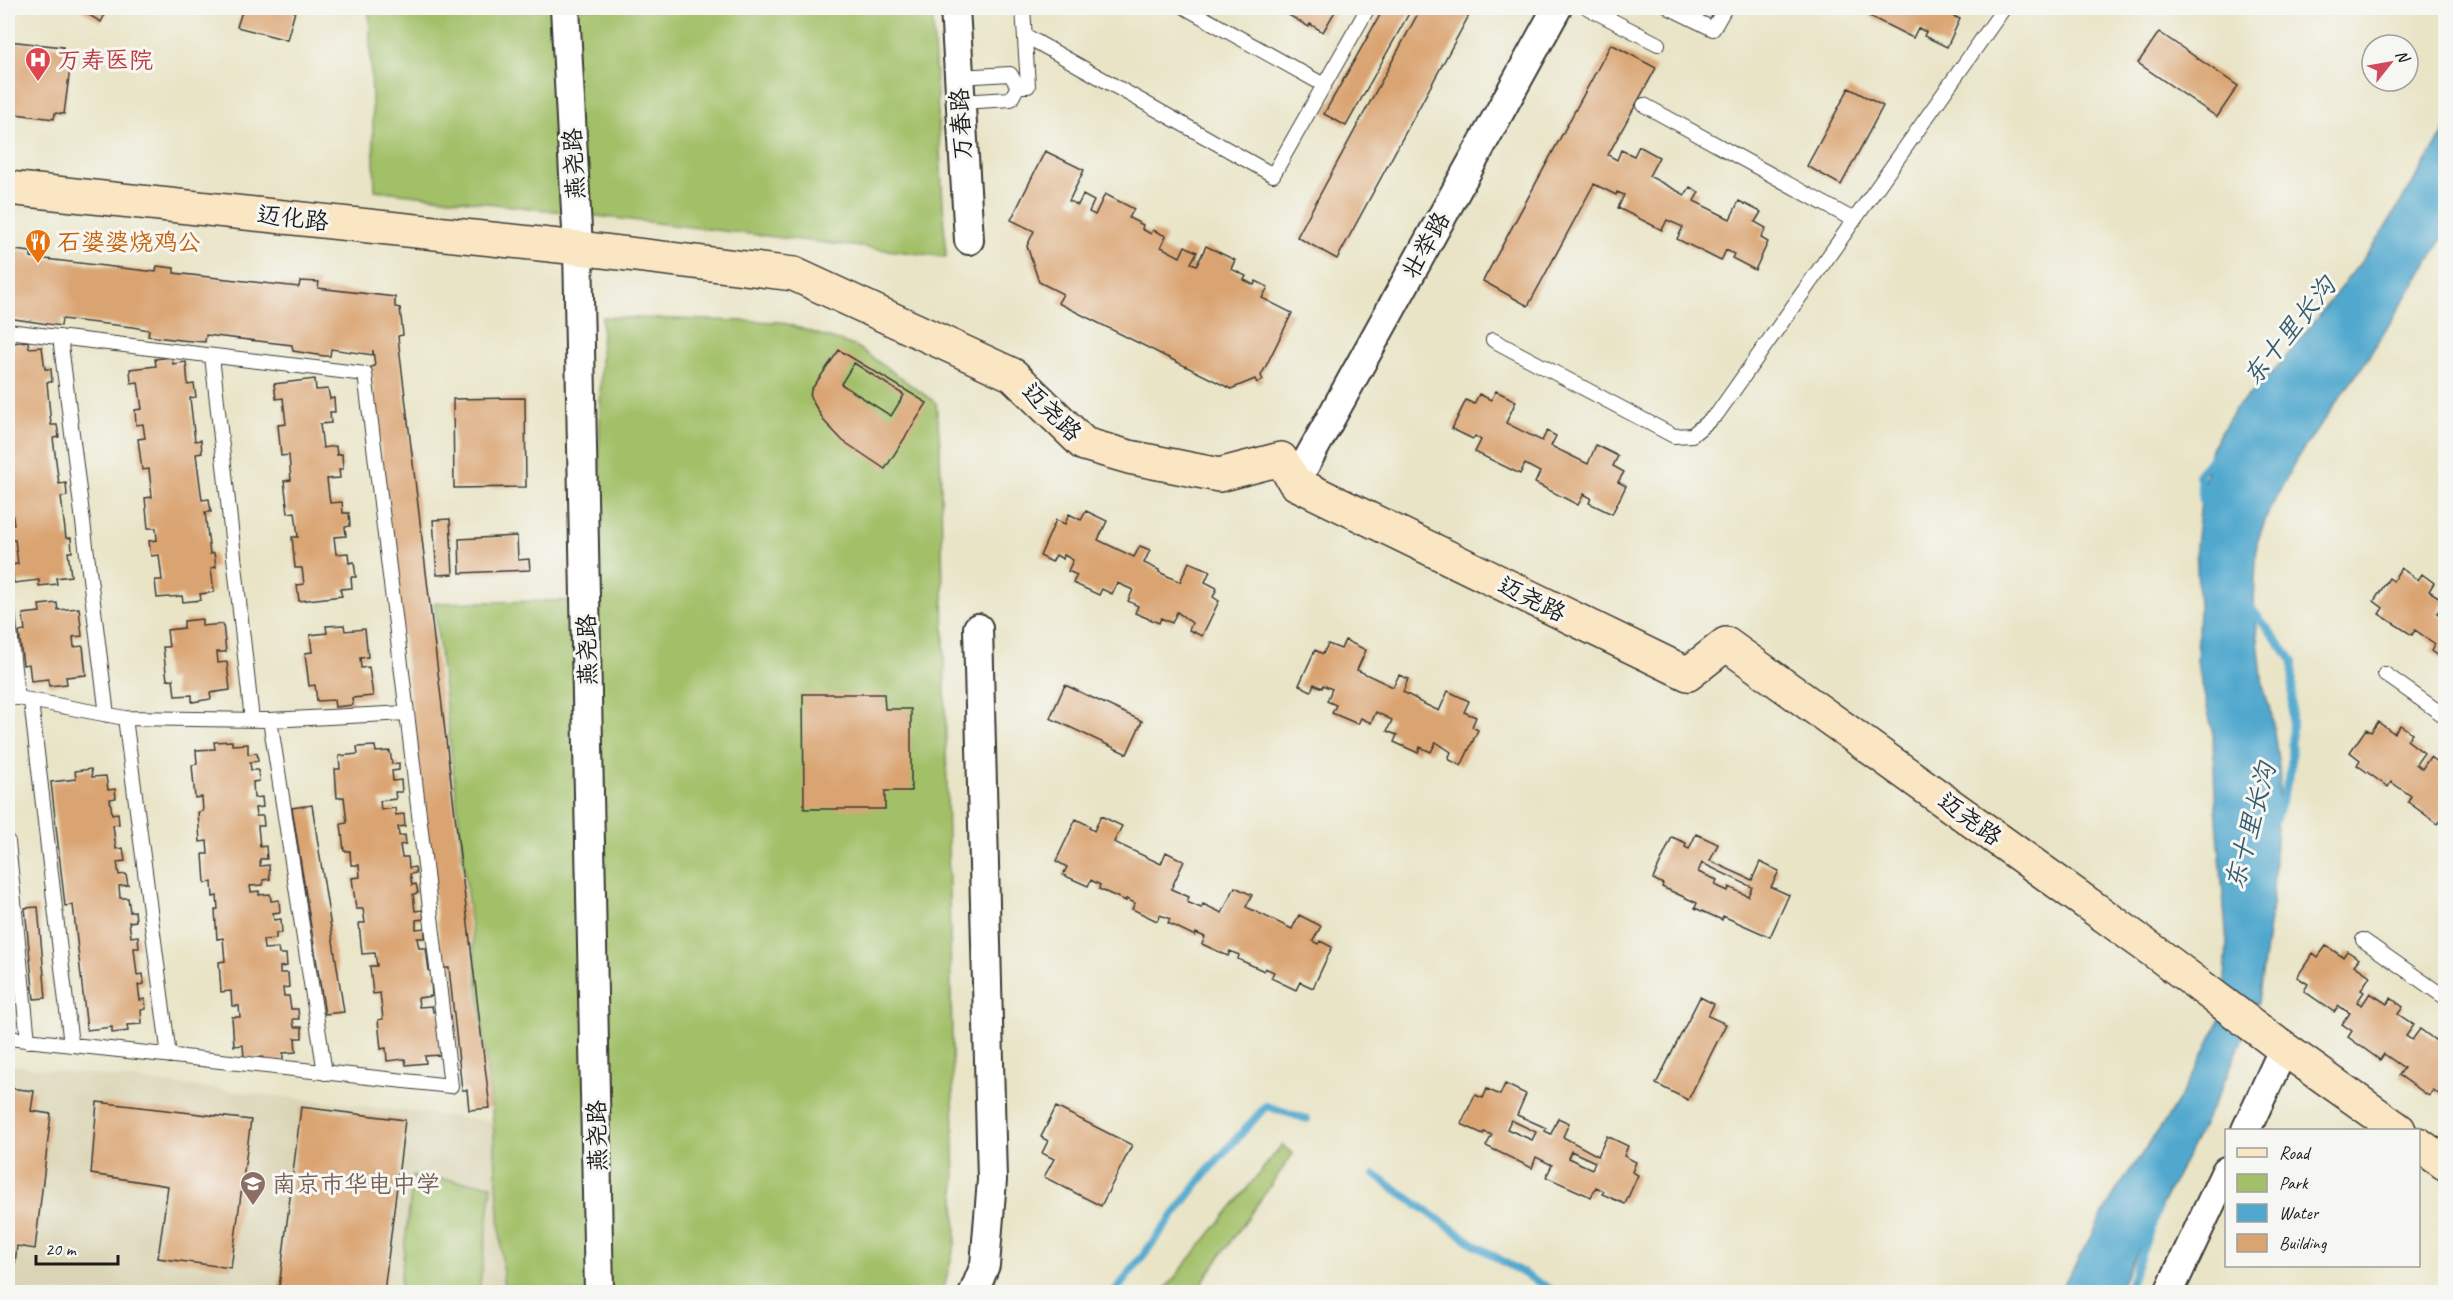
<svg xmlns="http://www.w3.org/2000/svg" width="2453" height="1300" font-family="Caveat,'LXGW WenKai TC',sans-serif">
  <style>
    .built { fill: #dad4b4 }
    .green { fill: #a2c068; stroke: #5f6e42; stroke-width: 1.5 }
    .water { fill: #51a8ce; stroke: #366275; stroke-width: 1.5 }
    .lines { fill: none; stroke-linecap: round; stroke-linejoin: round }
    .stream { stroke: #51a8ce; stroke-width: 8 }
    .building { fill: #daa472; fill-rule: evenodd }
    .lane-casing { stroke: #3b3a36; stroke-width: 16 }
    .street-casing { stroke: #3b3a36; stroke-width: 32 }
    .secondary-casing { stroke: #3b3a36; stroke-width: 36 }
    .lane { stroke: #fff; stroke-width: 14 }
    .street { stroke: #fff; stroke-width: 28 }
    .secondary { stroke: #fbe6c4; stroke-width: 33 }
    .labels { text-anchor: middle; stroke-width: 6; stroke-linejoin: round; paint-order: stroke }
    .health-label { font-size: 24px; fill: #be3a42; stroke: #f6f6f2; text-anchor: start }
    .street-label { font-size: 24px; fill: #1c1c1c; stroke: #f6f6f2 }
    .food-label { font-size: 24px; fill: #c56008; stroke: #f6f6f2; text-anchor: start }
    .education-label { font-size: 24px; fill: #785e54; stroke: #f6f6f2; text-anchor: start }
    .water-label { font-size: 26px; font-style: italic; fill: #345b6c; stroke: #f6f6f2 }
  </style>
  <rect width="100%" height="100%" fill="#f6f6f2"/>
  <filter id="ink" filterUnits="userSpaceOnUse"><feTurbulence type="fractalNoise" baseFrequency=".0167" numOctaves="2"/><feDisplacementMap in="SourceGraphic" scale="12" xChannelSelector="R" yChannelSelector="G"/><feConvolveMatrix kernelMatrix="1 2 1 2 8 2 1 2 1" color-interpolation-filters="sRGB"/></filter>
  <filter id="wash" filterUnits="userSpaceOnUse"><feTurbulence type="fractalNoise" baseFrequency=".008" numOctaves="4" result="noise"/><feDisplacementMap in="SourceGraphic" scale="24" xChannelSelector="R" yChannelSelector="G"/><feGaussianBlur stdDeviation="1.35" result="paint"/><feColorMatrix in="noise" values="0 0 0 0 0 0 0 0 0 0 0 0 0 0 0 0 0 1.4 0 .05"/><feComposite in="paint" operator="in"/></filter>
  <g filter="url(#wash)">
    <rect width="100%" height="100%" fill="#e9e4c6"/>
    <path class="built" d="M8,1065L493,1121L504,1292H8Z"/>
    <path class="green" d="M369,8H932L946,257L375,190Z
      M602,317L781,322L857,347L936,403L940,443L956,1240L943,1292H504L493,1121L434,603L596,600Z
      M1282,1145L1293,1154L1195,1292H1163Z
      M413,1176L492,1185L479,1292H399Z"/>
    <path class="water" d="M2445,131V235L2364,364L2297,458L2267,515L2257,543L2254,601L2263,686L2272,716L2280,775L2272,905L2258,1002L2222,1087L2117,1292H2060L2117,1189L2168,1117L2195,1071L2223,1013L2227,944L2215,794L2213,734L2197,661L2199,607L2196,546L2202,493L2211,448L2236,408L2282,362L2375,244Z"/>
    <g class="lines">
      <path class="stream" d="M2203,501L2199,473L2215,454
        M2249,605L2293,661L2291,770L2275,821
        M1375,1175L1477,1246L1555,1292
        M1115,1292L1205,1174L1266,1106L1307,1119
        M2127,1292L2158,1209"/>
    </g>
    <g id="blocks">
      <path class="building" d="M77,8H105L108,9L101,22Z
        M243,8H296L287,40L237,27Z
        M1282,8H1337L1323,32L1310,24L1309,27L1287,14L1289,11Z
        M1384,8H1412L1346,126L1324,114Z
        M1421,8H1473L1337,259L1297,237Z
        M1874,8H1957L1953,16L1960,19L1947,47L1924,36L1926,32L1918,28L1913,38L1869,16Z
        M2159,32L2238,86L2217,117L2138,63Z
        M8,41L63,47L62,52L72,53L64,114L55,113L54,119L8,113Z
        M1611,44L1656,68L1608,155L1617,160L1621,150L1634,156L1639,146L1659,157L1649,176L1685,195L1690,187L1699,192L1694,201L1730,219L1739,201L1761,212L1755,222L1766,228L1761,238L1768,242L1755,270L1732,258L1734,254L1726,250L1721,261L1677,239L1683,227L1667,220L1662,230L1618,208L1624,195L1617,192L1616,195L1594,184L1528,306L1483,281Z
        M1849,88L1883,106L1841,185L1807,166Z
        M1045,151L1084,170L1069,201L1078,205L1083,195L1094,201L1089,212L1095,215L1105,194L1134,209L1129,218L1143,225L1142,229L1151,234L1153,230L1166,236L1161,247L1180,257L1185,246L1197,252L1191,263L1197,265L1206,246L1235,260L1231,269L1246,276L1244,280L1254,285L1256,281L1268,287L1262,298L1292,313L1261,376L1263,380L1257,383L1255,379L1231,389L1058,303L1063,294L1039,282L1027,246L1034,231L1011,220Z
        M14,250L31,252V257L45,259L156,272L157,266L174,268V273L299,287L300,281L319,282L318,288L395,297V307L400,308L403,335L398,336L399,346L490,1108L469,1110L467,1090H462L449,968H443L371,367L375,366L373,350V355L331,349L330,356H324L293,351L292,345L206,335L205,342L180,340L148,336L149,330L132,327L62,319L61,326L8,318V255L13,256Z
        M28,341L29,348L42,347L45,369H51L52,382H47L51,425H57L59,437L53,438L59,484L66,483L67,496L61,497L66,538H71L72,552H68L71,576L56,578L57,584L39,586V580L14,583L11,565L18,564L15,540H8V525L14,524L12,512H8V351L13,350L12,343Z
        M839,350L927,403L885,469L843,441L824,421L810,397L811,390ZM854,363L904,395L891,416L841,384Z
        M172,357L173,364L186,362L188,385L194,384L196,397L190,398L195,441L201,440L202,453L196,454L202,500L209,499L211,512H205L210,554L214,553L216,567L211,568L214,592L200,594L201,600L183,602L182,596L157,598L155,580H162L159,555L151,556L149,541L157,540L156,528H148L145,498L152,497L149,469L142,470L138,439L145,438L143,424L136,425L135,410L142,409L138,382L131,383L130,369L156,366L155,359Z
        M315,379L316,390L328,389L330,399L334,398L335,412H330L331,423L320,424L323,448L336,446L337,455L342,454L343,469H339L340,478L327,479L330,503L342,502L343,513H349L350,526L345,527L346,536L334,537L336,554L348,553L349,563L354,562L356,577H351L352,588L340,589L342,596L299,601L297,585L304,584L302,568H295L292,537H298L295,512L288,513L284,481L291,480L289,455L281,456L278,425L286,424L283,398L276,399L274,384Z
        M1496,391L1516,401L1506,423L1542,441L1547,431L1556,436L1551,446L1588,464L1596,445L1618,456L1613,466L1624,472L1618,482L1626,486L1612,514L1589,503L1591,498L1584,494L1578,505L1535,483L1540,472L1525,464L1520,474L1475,452L1481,440L1475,436L1473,439L1452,429L1466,400L1474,404L1479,394L1491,400Z
        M525,398L526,487L454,488L453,399Z
        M1086,511L1107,521L1098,540L1134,557L1140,546L1150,550L1144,563L1159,570V572L1180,582L1189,562L1210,571L1205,582L1217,588L1213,597L1219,601L1202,636L1189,630L1192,623L1177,612L1172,623L1161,618L1159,623L1135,613L1138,606L1128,601L1133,590L1117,583L1112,594L1102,589L1099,595L1073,583L1077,575L1068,571L1073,560L1064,555L1063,559L1056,555L1052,562L1040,556L1056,520L1065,524L1069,514L1081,520Z
        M450,519L453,574L437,575L433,520Z
        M517,536L518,560L529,559L530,570L460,573L459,539Z
        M2401,568L2418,580L2422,574L2434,583L2429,591L2445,601L2437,613L2444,618L2445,616V661L2431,651L2435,644L2415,630L2412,635L2379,614L2383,608L2374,601L2389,578L2393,581Z
        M57,603L58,610L79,608L82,636L73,637L74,647L83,646L86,675L66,677L67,684L49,686L48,679L31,681L29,664L23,665L19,632L25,631L23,614L40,612L39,605Z
        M202,619V626L223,624L226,652H217L218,663L227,662L230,690L210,693L211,699L192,702V695L175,696L173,679L167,680L163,647H169L167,630L184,628V621Z
        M344,625L345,631L365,629L368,657L360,658L361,668L369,667L373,696L352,698L353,705L335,707L334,700L317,701L315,685L309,686L305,653L312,652L310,635L327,633L326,626Z
        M1345,640L1366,650L1357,670L1393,687L1399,675L1408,679L1403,692L1418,700V701L1439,711L1448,691L1469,701L1464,712L1476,717L1472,727L1478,730L1461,766L1448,759L1451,752L1436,742L1431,752L1420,747L1418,753L1394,742L1397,735L1387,731L1392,720L1376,712L1371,723L1361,718L1358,724L1332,713L1336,705L1327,701L1332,689L1323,685L1322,688L1314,684L1311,691L1299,685L1315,650L1323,654L1328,644L1341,649Z
        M1065,685L1142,721L1127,754L1050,718Z
        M803,694H884L885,709H911V791H885V809H804Z
        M2378,722L2394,733L2400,725L2412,733L2407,740L2424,753L2416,764L2422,769L2430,757L2445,768V821L2442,819L2438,824L2408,802L2411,796L2391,782L2388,787L2357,765L2360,760L2350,752L2366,729L2371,732Z
        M232,741V745L248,744V754L257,753L258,761L250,762L251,770H258L259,781L253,782L254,798L262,797L263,807L255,808L256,816H263L264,826H258L260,847L266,846L267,859H260V866L269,865L270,879L263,880V885L250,886L251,892L259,891V895L270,894L271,901L279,900L280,912L273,913L274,920L281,919L282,933H276V939L263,940L264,949L278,948L279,954H286L287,966L280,967V973H288L289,987L283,988L284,996H289L291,1009H298L299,1019H293L294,1027H302V1038H295L296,1052L283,1053V1062L263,1064V1057L244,1059L243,1045L234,1046L232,1017H240L239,1006H232L231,991L221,992L219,962L225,961L223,938L217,939L215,910L218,909L217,896L213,897L212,882L205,883L203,854H208L207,841L200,842L198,812L203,811L202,797L195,798L192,765L197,764L196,750L215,749L214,742Z
        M375,746L376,752L390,751L392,764L399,763V770L392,771L393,781L401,780L402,792H395L396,799L380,801L381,810L395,808L396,815L404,814L405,826L398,827L399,836L405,835L406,844L400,845L402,857H408L409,868L415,867L416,873L410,874L412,885L416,884L418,893L413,894L415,911L423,910L424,919L416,920V929L425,928V938H417L419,948H426L429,971L436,970L437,980L431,981L432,996L418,998L419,1007L432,1006L433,1012L440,1011L441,1055L425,1056L426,1063L406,1065L405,1059L387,1061L386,1048L381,1049L378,1020L383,1019L380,993L373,994L370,966H377L375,953L362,954L359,923H365L363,909H356L352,878L360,877L359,865H351L350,851H344L341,824L347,823L344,797L337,798L335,769H340L339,756L358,754L357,747Z
        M91,769L92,777L106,776L108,790L115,789L116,798L110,799L112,814L118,813L119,824L113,825L116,849L123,848L125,861L117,862L119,875L126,874L128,885L119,886L120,898H128L130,912L135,911L136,921L129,922L131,937L138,936L139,948H134L137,975L143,974L144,984L138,985L140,1000L145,999L146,1009L141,1010L142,1024L127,1025L128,1031L112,1033V1027L87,1030L73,905L65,906L51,782L76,779L75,771Z
        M312,805L344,1012L325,1014L292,808Z
        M1101,816L1122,826L1114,842L1161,864L1166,852L1184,861L1171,889L1189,897L1187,902L1201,908L1203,904L1222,913L1235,887L1252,895L1246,907L1292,929L1299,915L1321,926L1313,941L1319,944L1320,941L1332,947L1313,988L1300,982L1296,990L1271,978L1274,972L1265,968L1264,971L1238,959L1239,955L1230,951L1228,956L1202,944L1205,937L1196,933L1195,936L1168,923L1170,919L1160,915L1157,921L1132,909L1135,903L1126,899V901L1099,889L1100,885L1091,880L1088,886L1063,875L1067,867L1056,861L1076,819L1090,826L1089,828L1094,831Z
        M1696,834L1718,844L1710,861L1752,880L1760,862L1779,871L1771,887L1789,895L1770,937L1723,916L1722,920L1695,908L1697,903L1662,887L1663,884L1653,879L1672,837L1686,843L1685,847L1689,849ZM1702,863L1752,887L1748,896L1729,887L1728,891L1715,885L1717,880L1698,872Z
        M38,907L46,998L34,999L25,908Z
        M2326,946L2343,957L2347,951L2359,959L2354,965L2370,976L2361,990L2364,992L2357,1002L2362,1005L2370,993L2387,1004L2391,998L2403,1007L2398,1014L2414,1025L2406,1036L2412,1040L2420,1029L2435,1040L2441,1033L2445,1036V1098L2433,1090L2429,1096L2399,1075L2404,1068L2384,1054L2380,1060L2348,1037L2352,1031L2342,1024L2350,1013L2339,1006L2334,1012L2304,991L2308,984L2297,977L2313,953L2318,957Z
        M1700,997L1714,1004L1708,1016L1726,1024L1688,1100L1656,1084Z
        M1505,1084L1526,1094L1517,1115L1546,1128L1545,1131L1551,1134L1558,1118L1569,1123L1563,1137L1598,1156L1607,1136L1628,1146L1624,1156L1636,1162L1632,1172L1638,1175L1625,1204L1602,1194L1604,1191L1596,1187L1591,1197L1546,1177L1552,1165L1536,1157L1532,1168L1486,1146L1492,1135L1484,1132L1483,1134L1461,1124L1475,1095L1483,1098L1487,1089L1500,1095ZM1511,1120L1536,1132L1532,1140L1507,1129ZM1571,1151L1595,1162L1592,1169L1568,1158Z
        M8,1088L34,1091L31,1111L51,1114L35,1249L17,1246L15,1264L8,1263Z
        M97,1102L251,1120L231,1268L158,1258L168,1186L91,1174Z
        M301,1107L405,1120L384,1292H317L279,1288Z
        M1056,1107L1132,1145L1101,1206L1044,1177L1054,1159L1042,1153L1048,1141L1041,1137Z"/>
    </g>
  </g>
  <g filter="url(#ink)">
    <use href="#blocks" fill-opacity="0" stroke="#3b3a36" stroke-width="1.5"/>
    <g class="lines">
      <defs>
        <path id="lane" d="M1588,8L1658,44
          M1670,8L1713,29L1725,8
          M1026,36L1273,175L1324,85L1186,8
          M959,77L1010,74L1018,86H1028L1023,8
          M1324,85L1368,8
          M960,102L1011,99L1018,86
          M1644,105L1852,219
          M8,331L365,374L407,713
          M60,337L107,715
          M1493,340L1674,436L1692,435L1717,414L2004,8
          M212,356L252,720
          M8,611L17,698
          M2385,674L2446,717
          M8,696L125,718L270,720L407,713L451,1086L8,1038
          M31,701L71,1045
          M125,718L169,1056
          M270,720L325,1073
          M8,842L28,1041
          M2363,940L2446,998"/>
        <path id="street" d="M565,8L578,248L599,1292
          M955,8L969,240
          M1295,483L1557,8
          M2246,1130L2284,1048
          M974,1292L985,1265L992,1180L978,628
          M2169,1292L2226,1171"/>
        <path id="secondary" d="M8,188L578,248L794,274L1013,375L1084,444L1129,457L1219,475L1281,459L1295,483L1688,674L1726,644L2159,955L2276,1043L2399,1130
          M2418,1144L2446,1164"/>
      </defs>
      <use href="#lane" class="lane-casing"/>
      <use href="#street" class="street-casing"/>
      <use href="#secondary" class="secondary-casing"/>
      <use href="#lane" class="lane"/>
      <use href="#street" class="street"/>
      <use href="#secondary" class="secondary"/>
    </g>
  </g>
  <defs>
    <symbol id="hospital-pin" viewBox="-11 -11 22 30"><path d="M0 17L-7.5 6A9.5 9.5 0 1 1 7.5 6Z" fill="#e0444e" stroke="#f6f6f2"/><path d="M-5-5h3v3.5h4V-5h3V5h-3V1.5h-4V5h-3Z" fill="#fff"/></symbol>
    <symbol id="restaurant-pin" viewBox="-11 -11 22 30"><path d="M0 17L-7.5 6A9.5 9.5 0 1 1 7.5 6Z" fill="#e8710a" stroke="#f6f6f2"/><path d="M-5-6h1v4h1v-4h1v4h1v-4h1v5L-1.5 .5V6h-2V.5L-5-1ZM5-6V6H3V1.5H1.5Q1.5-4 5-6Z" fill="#fff"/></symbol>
    <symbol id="school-pin" viewBox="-11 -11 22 30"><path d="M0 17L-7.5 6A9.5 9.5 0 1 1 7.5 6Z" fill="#8d6e63" stroke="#f6f6f2"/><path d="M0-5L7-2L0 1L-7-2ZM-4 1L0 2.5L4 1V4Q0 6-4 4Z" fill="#fff"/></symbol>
  </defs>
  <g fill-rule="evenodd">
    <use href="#hospital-pin" x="23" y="45" width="30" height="40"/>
    <use href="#restaurant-pin" x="23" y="227" width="30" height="40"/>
    <use href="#school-pin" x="238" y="1169" width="30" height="40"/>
  </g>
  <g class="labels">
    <g class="health-label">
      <text x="57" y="68">万寿医院</text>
    </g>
    <g class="street-label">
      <text transform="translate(961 124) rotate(-93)" y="8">万春路</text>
      <text transform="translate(574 164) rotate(-93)" y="8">燕尧路</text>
      <text transform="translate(293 218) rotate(6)" y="8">迈化路</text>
      <text transform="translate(1426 245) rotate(-61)" y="8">壮举路</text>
      <text transform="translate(1052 412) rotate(44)" y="8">迈尧路</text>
      <text transform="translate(1532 599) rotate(26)" y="8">迈尧路</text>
      <text transform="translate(587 650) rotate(-91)" y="8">燕尧路</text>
      <text transform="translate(1970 819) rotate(36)" y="8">迈尧路</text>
      <text transform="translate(597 1136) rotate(-91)" y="8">燕尧路</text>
    </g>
    <g class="food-label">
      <text x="57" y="250">石婆婆烧鸡公</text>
    </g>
    <g class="education-label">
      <text x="272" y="1192">南京市华电中学</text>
    </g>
    <g class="water-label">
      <text transform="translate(2289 331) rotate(-51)" y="9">东十里长沟</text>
      <text transform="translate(2250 826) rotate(-75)" y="9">东十里长沟</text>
    </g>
  </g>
  <rect width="2453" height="1300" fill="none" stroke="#f6f6f2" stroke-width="30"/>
  <rect x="2225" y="1129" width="195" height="138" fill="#f6f6f2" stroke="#9f9f9c" stroke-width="1.5"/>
  <rect x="2237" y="1148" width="30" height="9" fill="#fbe6c4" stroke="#9f9f9c" stroke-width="1.5"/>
  <text x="2279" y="1159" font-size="18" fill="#1c1c1c">Road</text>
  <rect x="2237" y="1174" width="30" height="18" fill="#a2c068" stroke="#9f9f9c" stroke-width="1.5"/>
  <text x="2279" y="1189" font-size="18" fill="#1c1c1c">Park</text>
  <rect x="2237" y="1204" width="30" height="18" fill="#51a8ce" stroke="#9f9f9c" stroke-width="1.5"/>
  <text x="2279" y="1219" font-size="18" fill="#1c1c1c">Water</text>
  <rect x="2237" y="1234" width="30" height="18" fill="#daa472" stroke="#9f9f9c" stroke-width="1.5"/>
  <text x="2279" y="1249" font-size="18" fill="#1c1c1c">Building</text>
  <g transform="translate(2390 63) rotate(59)"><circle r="28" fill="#f6f6f2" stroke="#9f9f9c" stroke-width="1.5"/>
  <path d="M0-4.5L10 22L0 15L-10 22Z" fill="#d1495b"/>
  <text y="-9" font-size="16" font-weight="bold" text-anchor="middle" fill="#1c1c1c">N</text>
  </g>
  <path d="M36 1255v9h82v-9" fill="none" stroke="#1c1c1c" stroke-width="3"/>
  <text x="45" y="1255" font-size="18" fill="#1c1c1c" stroke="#f6f6f2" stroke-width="4.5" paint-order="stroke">20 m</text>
</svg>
